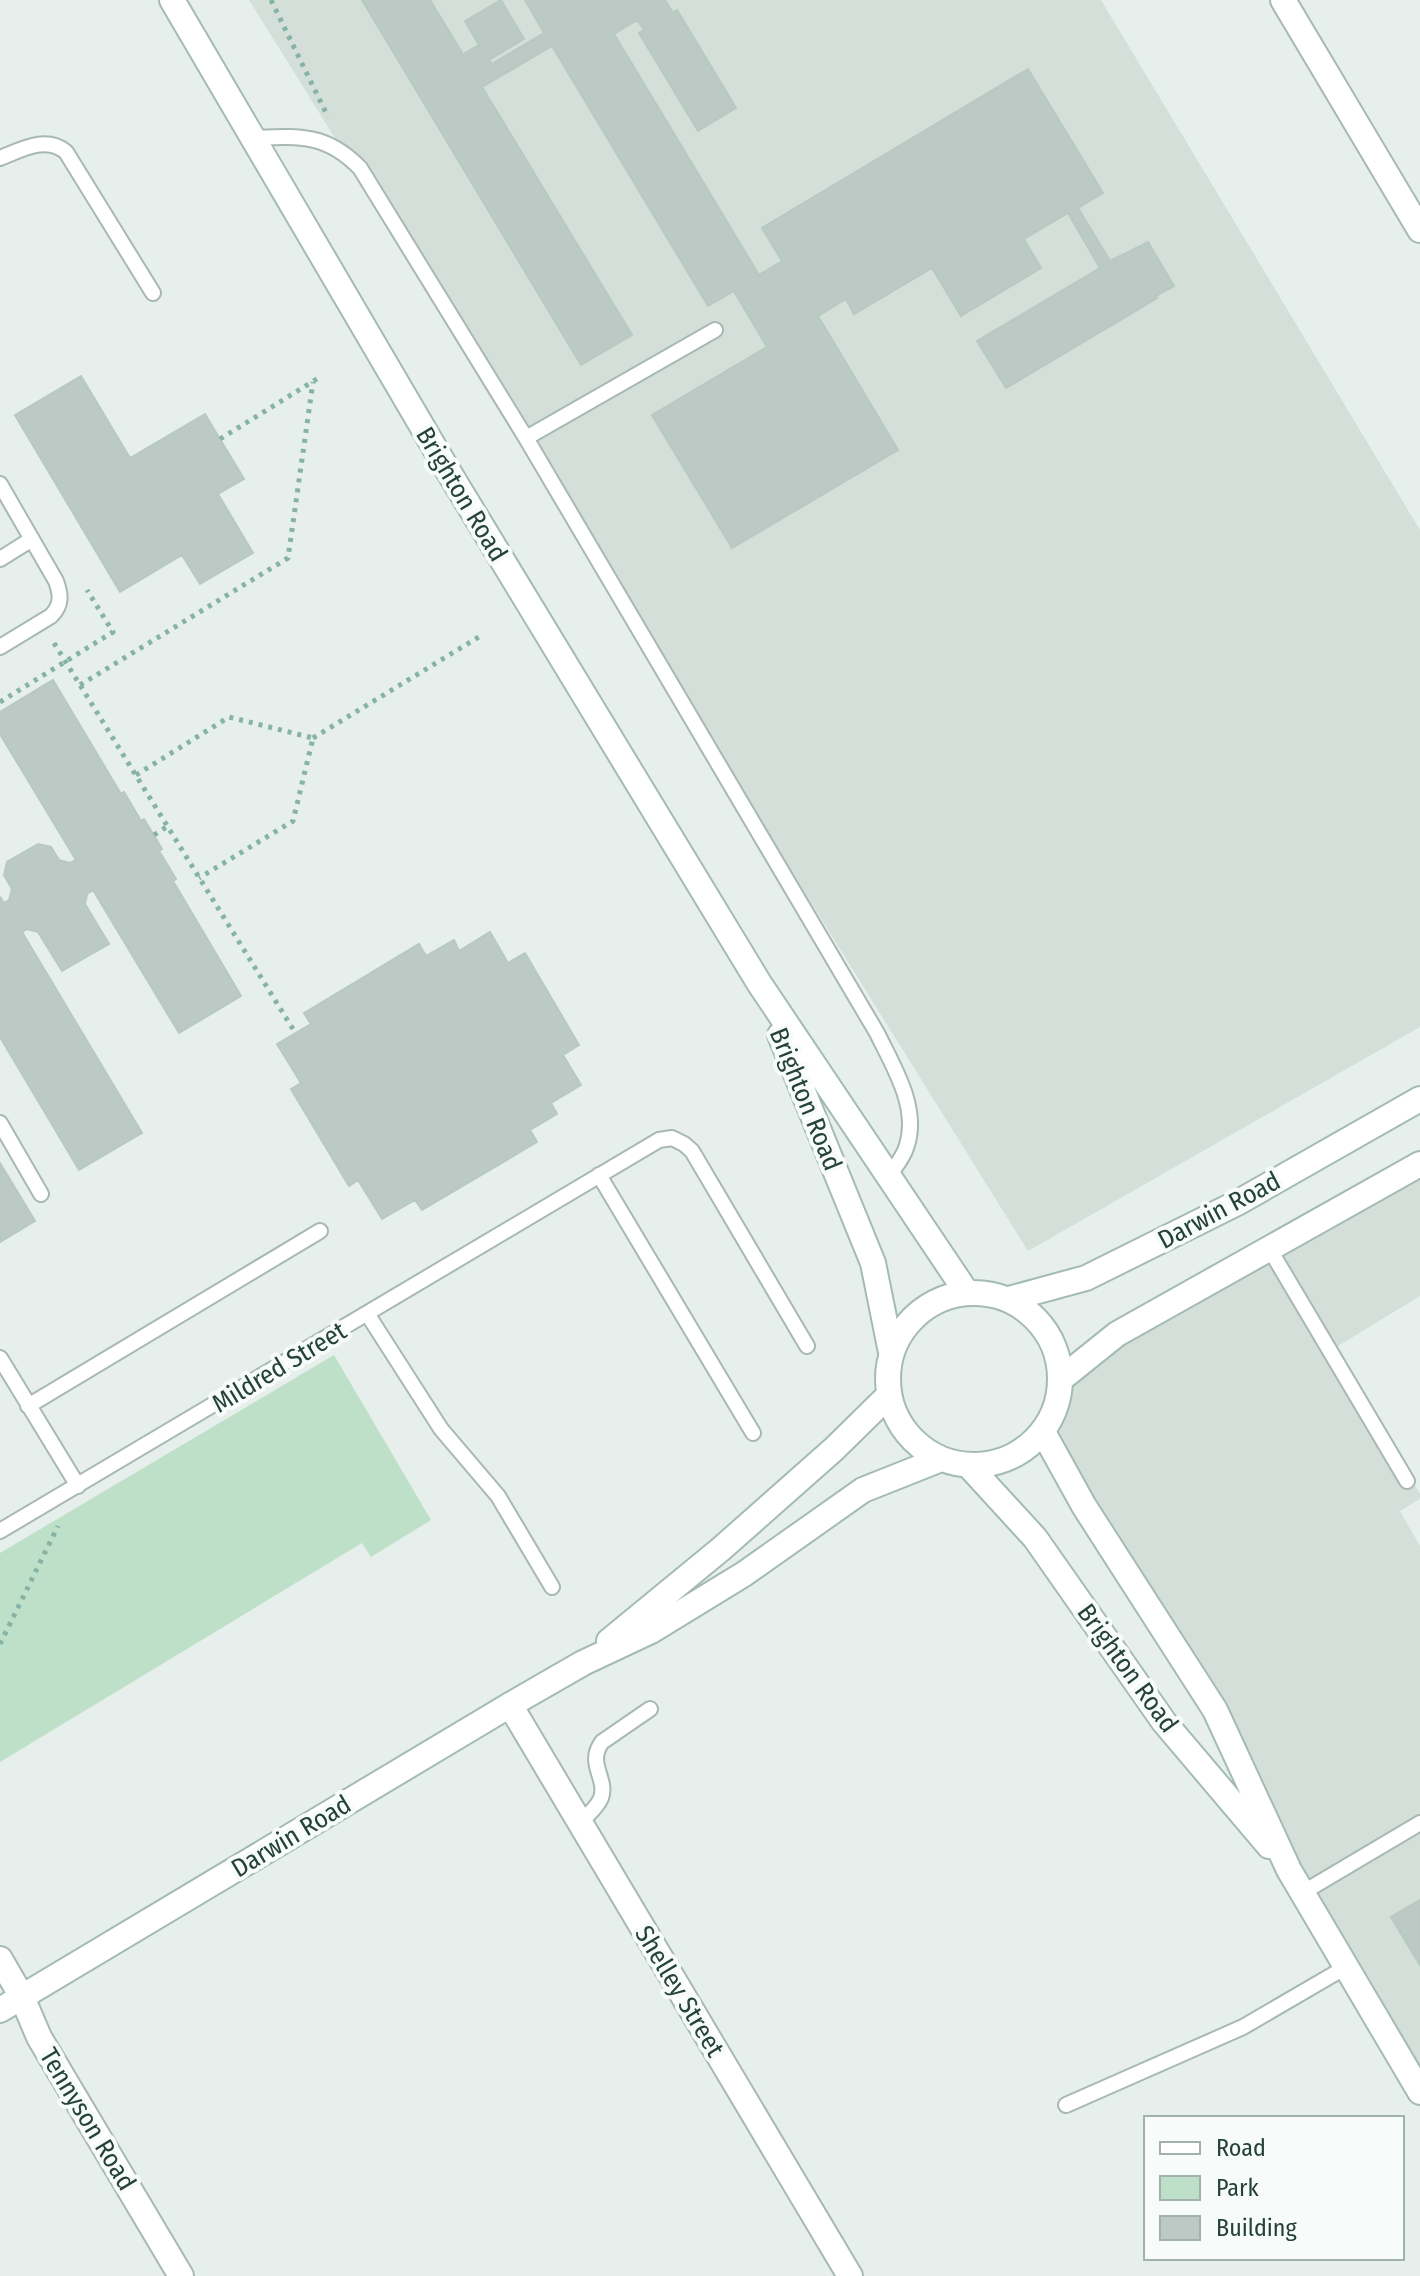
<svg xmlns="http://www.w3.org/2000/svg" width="1420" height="2276" font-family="'Fira Sans Condensed',sans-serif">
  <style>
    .built { fill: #d4dfda }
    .green { fill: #bfe0c8 }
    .building { fill: #bbcac4; stroke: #b8c9c2; stroke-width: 2 }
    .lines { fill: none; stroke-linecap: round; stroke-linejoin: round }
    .lane-casing { stroke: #a8b8b2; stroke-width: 18 }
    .street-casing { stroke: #a8b8b2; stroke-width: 28 }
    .secondary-casing { stroke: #a4bbb3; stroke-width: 28 }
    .path { stroke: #86b3a5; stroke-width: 5; stroke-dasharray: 4 6; stroke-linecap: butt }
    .lane { stroke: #fff; stroke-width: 14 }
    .street { stroke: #fff; stroke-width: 24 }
    .secondary { stroke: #fff; stroke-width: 24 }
    .labels { text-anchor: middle; stroke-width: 8; stroke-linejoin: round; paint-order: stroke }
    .street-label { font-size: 26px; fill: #24423a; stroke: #f7fbf9 }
  </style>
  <rect width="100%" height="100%" fill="#e6efeb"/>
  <path class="built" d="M249,0H1101L1420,530V1027L1028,1251Z
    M1420,1162V1296L1333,1349L1420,1494V1499L1400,1511L1420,1546V2083L1045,1432L1058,1407L1062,1380Z"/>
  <path class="green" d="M334,1355L431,1520L371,1557L362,1543L0,1762V1553Z"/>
  <path class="building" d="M362,0H430L475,74L477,73L465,53L479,45L465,21L501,0L524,39L489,60L492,64L544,33L525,0H665L673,13L677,10L736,108L698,131L639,33L644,30L637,20L614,34L759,275L782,261L762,228L1028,69L1103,193L1078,208L1110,261L1148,242L1174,286L1156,296L1157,298L1006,388L977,341L1100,268L1068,213L1024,239L1041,268L961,316L932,268L854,314L846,299L818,316L898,450L732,548L652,415L767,347L734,291L708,306L552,46L482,87L632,335L581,365Z
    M81,376L130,458L205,414L244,479L218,494L253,553L200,584L182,555L120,592L15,415Z
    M53,680L121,794L124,792L141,821L144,819L162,849L159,851L176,879L173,881L241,996L179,1033L93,890L87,894L85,904L109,944L62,971L38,932L27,929L22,932L142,1133L79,1170L0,1037V897L4,903L9,900L12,889L4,875L7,862L38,844L51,847L59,860L70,863L76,860L0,734V712Z
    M490,932L508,963L525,953L579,1045L563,1055L581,1085L551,1103L557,1114L530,1130L537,1142L422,1210L415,1200L382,1219L358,1180L349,1186L291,1089L301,1083L277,1044L311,1024L304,1013L419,944L426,956L454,940L459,951Z
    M0,1163L35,1221L0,1242Z
    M1420,1900V1965L1391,1917Z"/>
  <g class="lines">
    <defs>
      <path id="lane" d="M253,138C298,136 326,133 360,168L526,438L877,1033C893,1066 919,1107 907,1145C904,1157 895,1167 888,1177
        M0,158C21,150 46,135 66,152L153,293
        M526,438L715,330
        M0,484L56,581C61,595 62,605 51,616L0,647
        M0,559L32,539
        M0,1123L41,1194
        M599,1175L753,1433
        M1269,1248L1407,1481
        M368,1315L441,1429L498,1496L552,1587
        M0,1358L78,1486
        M28,1406L320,1231
        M0,1531L659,1140L672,1138L684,1144L692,1151L807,1346
        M580,1823C587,1815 597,1808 601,1798C608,1778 586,1764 602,1742L650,1709
        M1302,1893L1420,1823
        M1066,2105L1243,2027L1346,1967"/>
      <path id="street" d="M1283,0L1420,230
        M510,1705L850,2276
        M0,1959L22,1997L39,2037L181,2276"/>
      <path id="secondary" d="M172,0L450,474L759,983L967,1293
        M780,1035L873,1263L891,1352
        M888 1379a86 86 0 1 1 172 0a86 86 0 1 1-172 0Z
        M1009,1299L1086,1278L1237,1203L1420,1099
        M1061,1379L1117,1334L1420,1164
        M1043,1432L1084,1506L1215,1710L1289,1870L1420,2092
        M969,1466L1035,1538L1164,1722L1269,1846
        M609,1641L721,1549L834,1449L889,1395
        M0,2010L510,1705L583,1663L651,1631L744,1574L863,1490L941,1459"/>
    </defs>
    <use href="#lane" class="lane-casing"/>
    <use href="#street" class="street-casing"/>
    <use href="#secondary" class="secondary-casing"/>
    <path class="path" d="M271,0L328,117
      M220,439L320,377
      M54,643L296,1034
      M80,685L288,558L313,382
      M0,702L113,632L87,590
      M313,738L482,635
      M136,775L229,717L313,738L293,821L199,878
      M154,835L168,826
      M0,1644L58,1526"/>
    <use href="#lane" class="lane"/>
    <use href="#street" class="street"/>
    <use href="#secondary" class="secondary"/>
  </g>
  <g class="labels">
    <g class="street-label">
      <text transform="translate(462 494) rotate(59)" y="9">Brighton Road</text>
      <text transform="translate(806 1099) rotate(68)" y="9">Brighton Road</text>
      <text transform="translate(1219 1210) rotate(-28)" y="9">Darwin Road</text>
      <text transform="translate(279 1367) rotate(-31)" y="9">Mildred Street</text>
      <text transform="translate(1128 1668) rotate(54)" y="9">Brighton Road</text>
      <text transform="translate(291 1836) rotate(-31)" y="9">Darwin Road</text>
      <text transform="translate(680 1991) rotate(59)" y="9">Shelley Street</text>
      <text transform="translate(88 2119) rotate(59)" y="9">Tennyson Road</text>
    </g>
  </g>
  <rect x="1144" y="2116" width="260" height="144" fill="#f7fbf9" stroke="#a3b1ad" stroke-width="2"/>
  <rect x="1160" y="2142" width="40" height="12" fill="#ffffff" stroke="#a3b1ad" stroke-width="2"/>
  <text x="1216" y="2156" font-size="24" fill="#24423a">Road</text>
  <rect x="1160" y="2176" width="40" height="24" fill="#bfe0c8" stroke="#a3b1ad" stroke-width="2"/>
  <text x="1216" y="2196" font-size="24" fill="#24423a">Park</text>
  <rect x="1160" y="2216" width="40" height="24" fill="#bbcac4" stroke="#a3b1ad" stroke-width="2"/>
  <text x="1216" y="2236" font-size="24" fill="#24423a">Building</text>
</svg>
